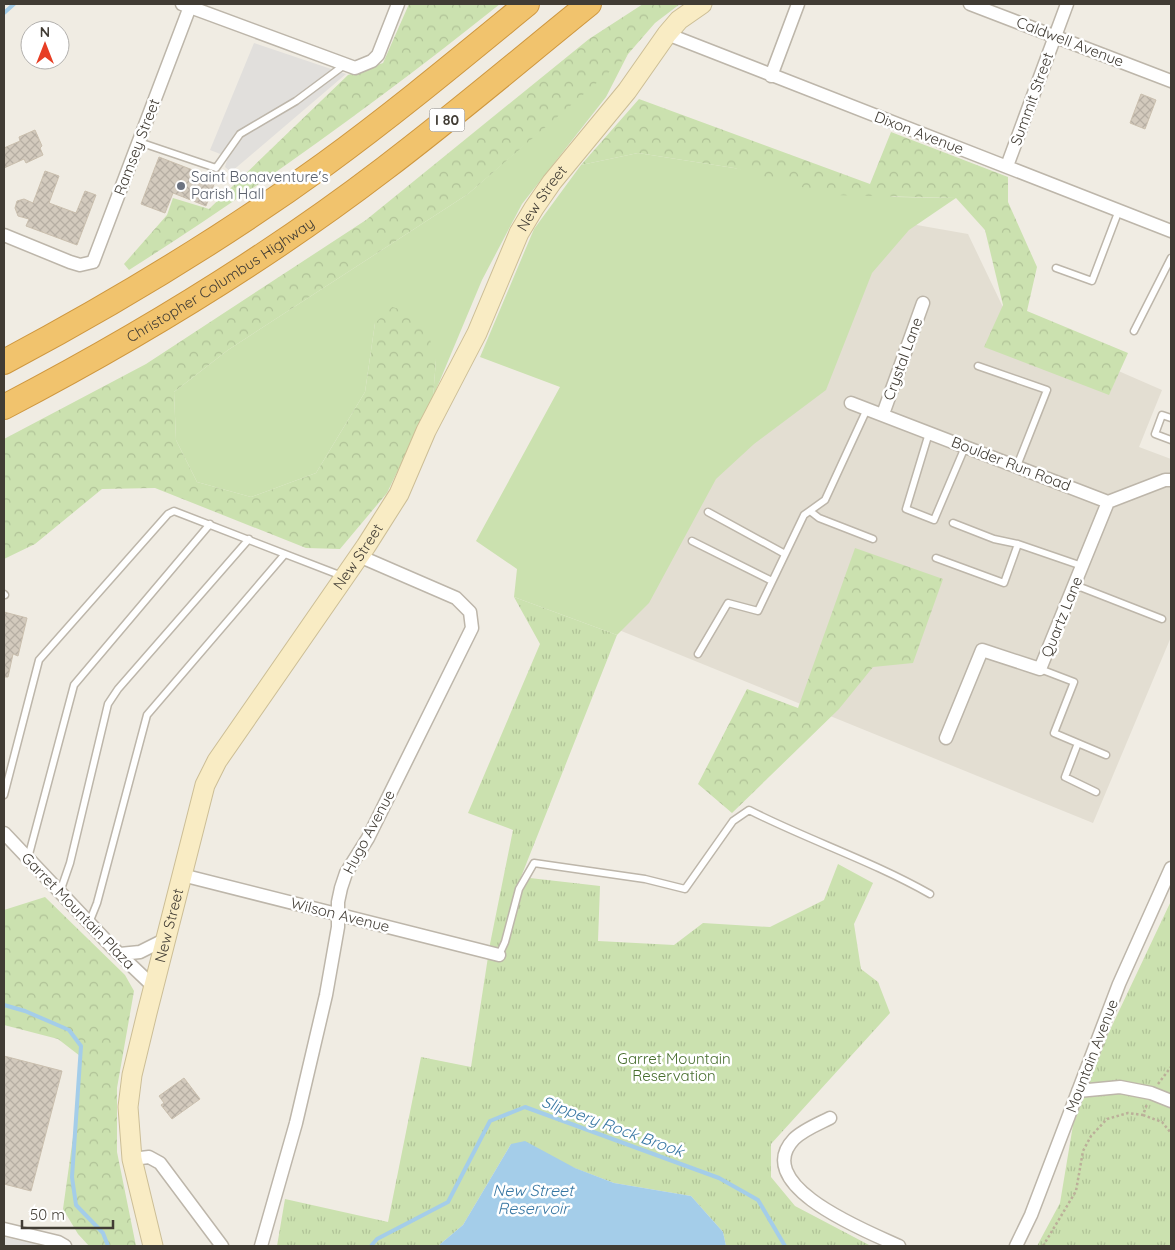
<svg xmlns="http://www.w3.org/2000/svg" width="1175" height="1250" font-family="Quicksand,sans-serif">
  <style>
    .residential { fill: #e3ded2 }
    .green { fill: #cbe1af }
    .forest { fill: url(#forest-crowns) }
    .park { fill: url(#park-tufts) }
    .parking { fill: #e1dfdc }
    .water { fill: #a4cde9 }
    .lines { fill: none; stroke-linecap: round; stroke-linejoin: round }
    .stream { stroke: #a4cde9; stroke-width: 4 }
    .building { fill: url(#building-cross-hatch); stroke: #cabfae }
    .lane-casing { stroke: #bdb6aa; stroke-width: 9 }
    .street-casing { stroke: #bdb6aa; stroke-width: 15 }
    .secondary-casing { stroke: #ccbe96; stroke-width: 21 }
    .highway-casing { stroke: #ce973f; stroke-width: 26 }
    .path { stroke: #bbaf99; stroke-width: 2.5; stroke-dasharray: 2.5 2.5; stroke-linecap: butt }
    .lane { stroke: #fff; stroke-width: 6 }
    .street { stroke: #fff; stroke-width: 12 }
    .secondary { stroke: #f9ecc4; stroke-width: 19 }
    .highway { stroke: #f1c36d; stroke-width: 24 }
    .worship-dot { fill: #6b7280; stroke: #fff; stroke-width: 2 }
    .labels { text-anchor: middle; stroke-width: 5; stroke-linejoin: round; paint-order: stroke }
    .shield { fill: #fff; stroke: #7a7671; stroke-width: 1 }
    .shield-label { font-size: 14px; font-weight: bold; fill: #413c34 }
    .street-label { font-size: 15px; fill: #413c34; stroke: #fff }
    .worship-label { font-size: 15px; fill: #5b616d; stroke: #fff; text-anchor: start }
    .park-label { font-size: 15px; fill: #466d2d; stroke: #fff }
    .water-label { font-size: 16px; font-style: italic; fill: #3877a3; stroke: #fff }
  </style>
  <defs>
    <pattern id="forest-crowns" width="20" height="18" patternUnits="userSpaceOnUse" patternTransform="scale(1.25)"><rect width="20" height="18" fill="#cbe1af"/><path d="M2 6a3 3 0 1 1 6 0M12 15a3 3 0 1 1 6 0" fill="none" stroke="#b0c297"/></pattern>
    <pattern id="park-tufts" width="24" height="20" patternUnits="userSpaceOnUse" patternTransform="scale(1.25)"><rect width="24" height="20" fill="#cbe1af"/><path d="M3 7l-1-3M5 7V3M7 7l1-3M15 17l-1-3M17 17v-4M19 17l1-3" fill="none" stroke="#b0c297"/></pattern>
    <pattern id="building-cross-hatch" width="8" height="8" patternUnits="userSpaceOnUse" patternTransform="scale(1.25)"><rect width="8" height="8" fill="#d3cabd"/><path d="M0 0l8 8M0 8l8-8" fill="none" stroke="#b6aea3"/></pattern>
  </defs>
  <rect width="100%" height="100%" fill="#f0ece3"/>
  <path class="residential" d="M871,217L968,234L1011,324L1162,390L1139,447L1171,459V637L1093,823L614,628Z"/>
  <path class="green" d="M628,54L606,97L522,204L482,280L433,397L436,360L375,323L365,392L316,473L251,497L197,482L176,440L174,392L228,350L468,194Z
    M638,153L734,168L895,197L956,198L909,230L872,273L826,390L754,444L716,479L649,603L617,635L514,597L517,569L476,541L560,387L480,357L534,229L581,165Z"/>
  <path class="forest" d="M409,4H500C381,99 258,188 129,270L124,264L167,215L173,198L209,209L348,75L383,63Z
    M643,4H680L655,23L622,61L468,194L228,350L174,392L176,440L197,482L251,497L316,473L365,392L375,323L392,307L423,315L436,360L433,397L387,493L340,549L306,548L155,488L102,489L35,544L4,559V439L146,364L366,220L589,39Z
    M639,99L870,184L891,132L1008,177V202L1037,267L1027,311L1128,353L1109,395L984,347L1003,305L985,230L956,198L830,195L734,168L638,153L581,165Z
    M855,548L943,579L913,663L873,667L839,709L732,813L698,784L747,689L798,708Z
    M45,897L125,975L134,991L117,1088V1152L136,1246H89L78,1234L63,1209L80,1087V1056L58,1039L4,1025V910Z"/>
  <path class="park" d="M514,597L617,635L521,877L600,886L598,941L674,945L703,923L770,927L824,900L838,864L873,883L854,924L861,969L878,982L890,1013L771,1144V1177L795,1206L871,1246H726L723,1232L691,1196L614,1183L511,1144L463,1225L438,1246H277L285,1199L388,1222L421,1057L471,1067L490,944L513,830L468,813L540,644Z
    M1171,901V1246H1037L1060,1203L1073,1125L1101,1049Z"/>
  <path class="parking" d="M254,43L346,74L231,172L225,167L228,157L210,150Z
    M4,1237L43,1246H4Z"/>
  <path class="water" d="M525,1141L575,1168L614,1183L691,1196L723,1232L726,1246H438L463,1225L511,1144Z"/>
  <g class="lines">
    <path class="stream" d="M4,13L14,4
      M4,1005L25,1011L69,1030L81,1046L72,1177L76,1205L103,1233L108,1246
      M371,1246L377,1239L448,1202L490,1121L525,1107L719,1178L758,1200L785,1246"/>
  </g>
  <path class="building" d="M1141,94L1156,100L1145,129L1130,123Z
    M35,130L42,146L40,148L43,155L26,163L24,159L4,168V148L20,141L19,137Z
    M159,157L216,179L206,206L173,193L165,213L141,204Z
    M45,171L59,176L49,203L76,213L85,191L96,195L77,245L26,226L29,219L18,216L15,208L17,201L24,199L33,203Z
    M4,612L27,618L18,656L13,654L8,677H4Z
    M4,1056L62,1071L31,1191L4,1184Z
    M184,1078L200,1099L172,1119L161,1105L164,1103L159,1096Z"/>
  <g class="lines">
    <defs>
      <path id="lane" d="M139,142L216,168L240,134L296,101L343,66
        M1056,268L1092,281L1119,210
        M1134,331L1171,258
        M978,366L1047,390L1017,466
        M1171,418L1162,415L1155,434L1171,440
        M929,433L906,509L934,520L965,447
        M810,511L819,518L873,539
        M708,512L785,554
        M953,523L994,539L1018,544
        M692,541L772,581
        M936,558L1004,583L1018,544L1082,566
        M1075,585L1162,619
        M4,594L5,595
        M698,654L728,603L758,611L804,515L825,500L867,409
        M1040,669L1074,682L1054,733L1106,755
        M1078,743L1065,777L1096,792
        M4,795L39,660L168,514L174,511L342,576
        M28,858L74,685L210,524
        M60,892L70,863L108,704L118,689L249,539
        M89,923L97,903L147,715L285,554
        M499,955L505,942L519,889L534,863L645,879L685,889L733,821L749,810C808,840 872,861 930,894"/>
      <path id="street" d="M182,4L355,68L372,61L378,55L398,4
        M970,4L1171,81
        M667,34L1171,231
        M771,76L798,4
        M1007,166L1067,4
        M4,235L70,262L80,265L93,262L191,4
        M851,403L1108,502L1165,480H1171
        M883,414L923,303
        M946,738L982,650L1040,669L1108,502
        M4,833L113,948L154,987
        M182,875L499,955
        M120,954L140,952L166,939
        M1078,1091L1120,1087L1151,1093L1171,1101
        M830,1118C818,1124 803,1130 794,1139C749,1186 871,1233 899,1246
        M132,1159L149,1157L160,1163L222,1246
        M4,1229L58,1242L65,1246
        M261,1246L296,1123L326,995L338,927V902L341,888L346,873L368,838L472,628L470,612L456,598L359,556
        M1016,1246L1031,1215L1119,984L1171,868"/>
      <g id="secondary">
        <path id="s1" d="M153,1246L132,1159L128,1107L132,1075L147,1013L205,785L217,761L366,546L399,494L426,431L477,333L519,233L534,208L552,182L627,91L667,34L679,20L702,4"/>
      </g>
      <g id="highway">
        <path d="M4,362C115,303 223,238 325,164C395,113 461,58 527,4"/>
        <path id="s2" d="M4,407C136,338 265,260 384,169C454,116 521,59 589,4"/>
      </g>
    </defs>
    <use href="#lane" class="lane-casing"/>
    <use href="#street" class="street-casing"/>
    <use href="#secondary" class="secondary-casing"/>
    <use href="#highway" class="highway-casing"/>
    <path class="path" d="M1158,1084L1171,1067
      M1143,1115L1162,1122L1171,1133
      M1043,1246L1076,1191L1083,1151L1091,1136L1107,1119L1128,1113L1143,1115L1147,1104"/>
    <use href="#lane" class="lane"/>
    <use href="#street" class="street"/>
    <use href="#secondary" class="secondary"/>
    <use href="#highway" class="highway"/>
  </g>
  <circle class="worship-dot" cx="181" cy="186" r="5"/>
  <g class="labels">
    <rect class="shield" x="429.5" y="108.5" width="35" height="23" rx="4"/>
    <g class="shield-label">
      <text x="447" y="125">I 80</text>
    </g>
    <g class="street-label">
      <text transform="translate(1070 42) rotate(21)" y="5">Caldwell Avenue</text>
      <text transform="translate(1032 99) rotate(-70)" y="5">Summit Street</text>
      <text transform="translate(919 133) rotate(21)" y="5">Dixon Avenue</text>
      <text transform="translate(137 147) rotate(-69)" y="5">Ramsey Street</text>
      <text dy="5" stroke="none"><textPath href="#s1" startOffset="1152">New Street</textPath></text>
      <text dy="5" stroke="none"><textPath href="#s2" startOffset="251">Christopher Columbus Highway</textPath></text>
      <text transform="translate(903 359) rotate(-70)" y="5">Crystal Lane</text>
      <text transform="translate(1011 464) rotate(21)" y="5">Boulder Run Road</text>
      <text dy="5" stroke="none"><textPath href="#s1" startOffset="748">New Street</textPath></text>
      <text transform="translate(1062 617) rotate(-68)" y="5">Quartz Lane</text>
      <text transform="translate(369 832) rotate(-62)" y="5">Hugo Avenue</text>
      <text transform="translate(78 911) rotate(46)" y="5">Garret Mountain Plaza</text>
      <text transform="translate(340 915) rotate(14)" y="5">Wilson Avenue</text>
      <text dy="5" stroke="none"><textPath href="#s1" startOffset="328">New Street</textPath></text>
      <text transform="translate(1092 1056) rotate(-69)" y="5">Mountain Avenue</text>
    </g>
    <g class="worship-label">
      <text x="191" y="182">Saint Bonaventure's<tspan x="191" dy="17">Parish Hall</tspan></text>
    </g>
    <g class="park-label">
      <text x="674" y="1064">Garret Mountain<tspan x="674" dy="17">Reservation</tspan></text>
    </g>
    <g class="water-label">
      <text transform="translate(613 1126) rotate(20)" y="6">Slippery Rock Brook</text>
      <text x="533" y="1196">New Street<tspan x="533" dy="18">Reservoir</tspan></text>
    </g>
  </g>
  <rect width="1175" height="1250" fill="none" stroke="#413c34" stroke-width="10"/>
  <g transform="translate(45 45)"><circle r="24" fill="#ffffff" stroke="#b3b1ae"/>
  <path d="M0-4L9 19L0 12L-9 19Z" fill="#e73e24"/>
  <text y="-8" font-size="14" font-weight="bold" text-anchor="middle" fill="#413c34">N</text>
  </g>
  <path d="M22 1220v8h91v-8" fill="none" stroke="#413c34" stroke-width="2.5"/>
  <text x="30" y="1220" font-size="15" fill="#413c34" stroke="#ffffff" stroke-width="4" paint-order="stroke">50 m</text>
</svg>
